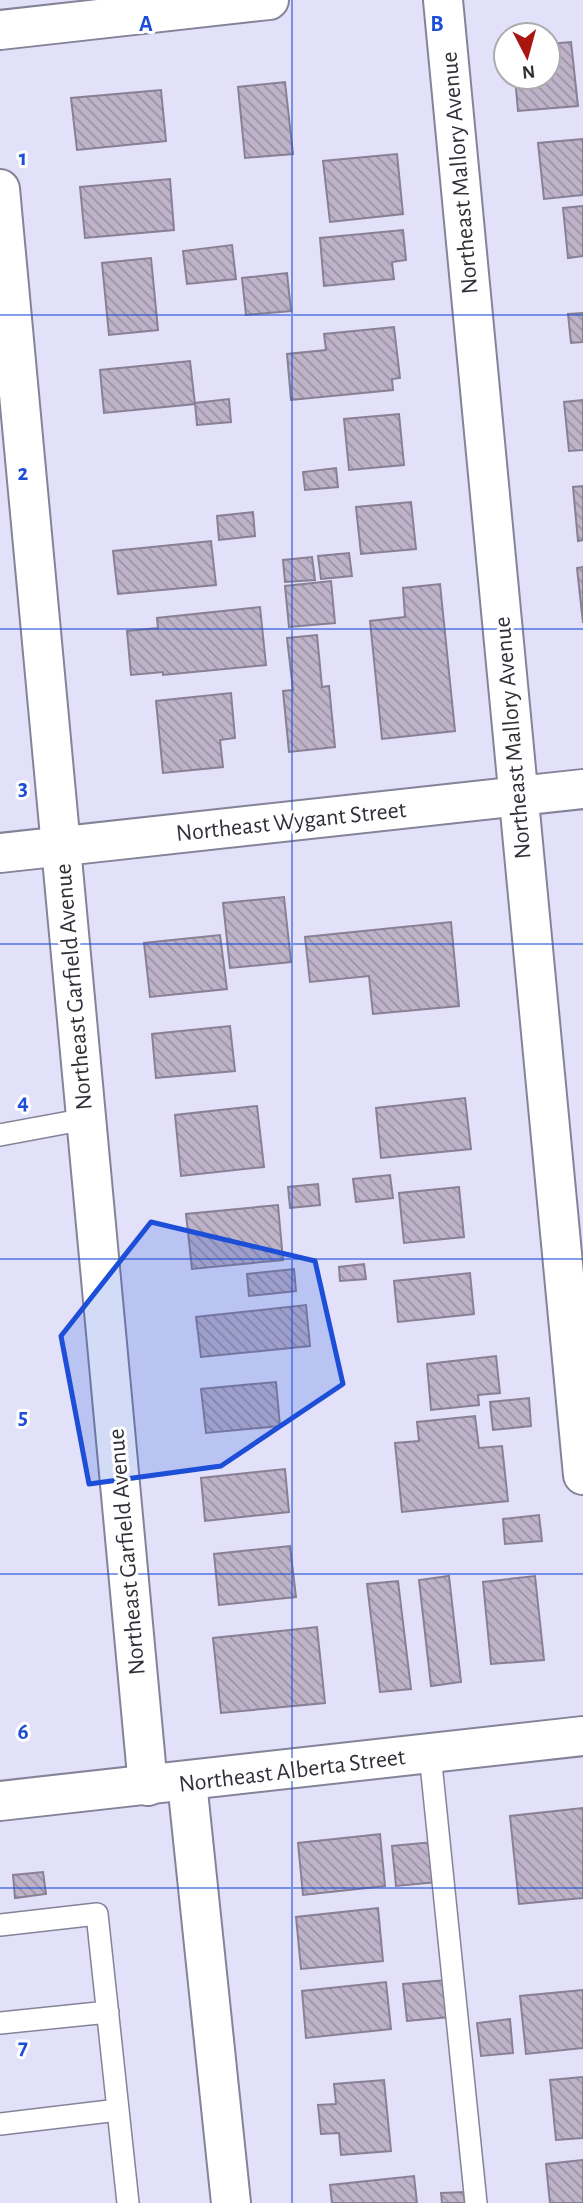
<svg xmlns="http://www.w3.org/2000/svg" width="583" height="2203" font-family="'Alegreya Sans',sans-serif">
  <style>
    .building { fill: url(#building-back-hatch); stroke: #8a8095; stroke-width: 2 }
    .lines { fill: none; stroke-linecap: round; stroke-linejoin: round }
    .lane-casing { stroke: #848399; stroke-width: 24 }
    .street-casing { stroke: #848399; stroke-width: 42 }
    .secondary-casing { stroke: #848399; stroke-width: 42 }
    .lane { stroke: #fff; stroke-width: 21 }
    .street { stroke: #fff; stroke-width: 38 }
    .secondary { stroke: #fff; stroke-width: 38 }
    .marked { fill: #1d4ed8; fill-opacity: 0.2; stroke: #1d4ed8; stroke-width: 5; stroke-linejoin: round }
    .grid { fill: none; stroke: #1d4ed8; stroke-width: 2; stroke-opacity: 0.55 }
    .labels { text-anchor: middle; stroke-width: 6; stroke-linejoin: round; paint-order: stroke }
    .street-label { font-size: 24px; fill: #303039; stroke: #fff }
    .grid-label { font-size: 23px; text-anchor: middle; font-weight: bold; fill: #1d4ed8; stroke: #fff; stroke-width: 6; stroke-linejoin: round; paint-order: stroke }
  </style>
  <defs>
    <pattern id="building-back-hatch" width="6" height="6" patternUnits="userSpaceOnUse" patternTransform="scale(1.75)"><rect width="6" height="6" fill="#beb3c9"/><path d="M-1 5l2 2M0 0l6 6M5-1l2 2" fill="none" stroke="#9b92a4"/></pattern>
  </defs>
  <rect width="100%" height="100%" fill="#e2e1f9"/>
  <path class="building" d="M571,42L578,106L518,111L515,77H548V44Z
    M285,82L293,154L245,158L238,87Z
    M161,90L166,141L77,150L71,98Z
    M583,139V195L544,199L538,143Z
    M397,154L403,214L330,222L323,161Z
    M170,179L174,230L85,238L80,187Z
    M583,206V256L568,258L563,208Z
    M403,230L406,260L392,262L394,279L324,286L320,238Z
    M232,245L236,279L187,284L183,251Z
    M151,258L158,330L109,335L102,263Z
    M287,273L291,311L246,315L242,278Z
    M583,313V342L571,343L568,314Z
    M394,327L400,378L392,379L393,390L291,400L287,354L326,350L324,334Z
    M190,361L195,404L104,413L100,370Z
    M229,399L231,422L197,425L195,403Z
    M583,400V450L569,451L564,402Z
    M399,414L404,465L349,470L344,419Z
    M336,468L338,487L305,490L303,472Z
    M583,486V540L578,541L573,487Z
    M411,502L416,549L361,554L356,507Z
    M253,512L255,536L219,540L217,516Z
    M211,541L216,585L118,594L113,551Z
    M349,553L352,576L321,579L318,556Z
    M312,557L315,580L285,582L283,560Z
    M583,567V623L577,568Z
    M331,581L335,623L289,627L285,586Z
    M440,584L455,731L382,739L370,621L405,617L403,588Z
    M260,607L266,665L163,675V672L131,675L127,631L158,628L157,618Z
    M317,635L322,687L329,686L335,747L289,752L283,691L293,690L287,638Z
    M231,693L235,738L220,740L223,767L163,773L156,701Z
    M284,897L291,962L230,968L223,903Z
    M451,922L459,1006L373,1014L369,976L310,982L305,937Z
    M220,935L227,989L150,997L144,943Z
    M230,1026L235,1071L156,1078L152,1034Z
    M465,1098L471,1149L381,1158L376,1108Z
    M257,1106L264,1167L181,1176L175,1115Z
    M390,1175L393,1198L356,1202L353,1179Z
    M318,1184L320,1205L290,1208L288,1187Z
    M459,1187L464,1237L404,1243L399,1193Z
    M278,1205L283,1260L192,1269L186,1214Z
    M364,1264L366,1279L340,1281L339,1267Z
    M294,1269L296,1291L249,1296L247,1274Z
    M470,1273L474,1314L398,1322L394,1281Z
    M306,1305L310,1346L201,1357L196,1317Z
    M496,1356L500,1393L478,1395L479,1405L431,1410L427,1364Z
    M276,1382L280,1426L206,1433L201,1389Z
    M529,1398L531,1426L493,1430L490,1402Z
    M475,1416L479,1448L502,1446L508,1501L402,1512L395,1443L419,1441L417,1422Z
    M285,1469L289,1512L205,1521L201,1478Z
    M539,1515L542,1541L505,1544L503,1519Z
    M290,1546L296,1597L219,1605L214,1554Z
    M449,1576L461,1682L431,1686L419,1580Z
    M535,1576L544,1660L491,1664L483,1582Z
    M398,1581L411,1689L380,1692L367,1584Z
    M317,1627L325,1703L221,1713L213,1638Z
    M583,1808V1898L519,1904L510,1816Z
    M380,1834L385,1886L303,1895L298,1843Z
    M433,1842L437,1882L396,1886L392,1846Z
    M43,1872L46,1894L15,1898L13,1875Z
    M378,1908L383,1961L301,1969L296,1917Z
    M446,1980L450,2017L407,2021L403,1984Z
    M386,1982L391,2029L306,2038L302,1991Z
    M583,1990V2048L526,2054L520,1996Z
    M510,2019L513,2053L481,2056L477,2023Z
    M583,2077V2138L556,2140L550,2080Z
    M384,2080L391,2151L341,2155L339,2133L321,2134L318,2105L336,2104L334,2084Z
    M583,2160V2203H550L546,2164Z
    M414,2176L417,2203H332L330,2185Z
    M464,2192L465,2203H442L441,2193Z"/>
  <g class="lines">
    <defs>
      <path id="lane" d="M0,1135L86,1119
        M430,1754L476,2203
        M0,1925L97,1914L128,2203
        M0,2023L108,2012
        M0,2124L118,2110"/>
      <path id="street" d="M443,0L583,1475
        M0,30L269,0
        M0,189L148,1786
        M0,853L583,789
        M187,1782L231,2203"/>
      <path id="secondary" d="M0,1801L583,1736"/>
    </defs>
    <use href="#lane" class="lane-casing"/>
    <use href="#street" class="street-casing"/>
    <use href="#secondary" class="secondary-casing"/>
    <use href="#lane" class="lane"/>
    <use href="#street" class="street"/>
    <use href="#secondary" class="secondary"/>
  </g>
  <path class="marked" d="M151,1222L315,1261L343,1384L221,1466L89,1484L61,1336Z"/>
  <path class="grid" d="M292,0V2203M0,315H583M0,629H583M0,944H583M0,1259H583M0,1574H583M0,1888H583"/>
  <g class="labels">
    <g class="street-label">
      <text transform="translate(459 173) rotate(-95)" y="8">Northeast Mallory Avenue</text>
      <text transform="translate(512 738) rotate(-95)" y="8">Northeast Mallory Avenue</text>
      <text transform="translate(291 821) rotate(-6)" y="8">Northeast Wygant Street</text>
      <text transform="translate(73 987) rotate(-95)" y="8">Northeast Garfield Avenue</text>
      <text transform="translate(126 1552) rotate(-95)" y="8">Northeast Garfield Avenue</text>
      <text transform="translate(292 1770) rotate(-7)" y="8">Northeast Alberta Street</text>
    </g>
  </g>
  <g class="grid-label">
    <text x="146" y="31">A</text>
    <text x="437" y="31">B</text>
    <text x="23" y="165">1</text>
    <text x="23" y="480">2</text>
    <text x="23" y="795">3</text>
    <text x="23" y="1109">4</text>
    <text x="23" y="1424">5</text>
    <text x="23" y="1739">6</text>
    <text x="23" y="2054">7</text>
  </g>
  <g transform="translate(527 56) rotate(174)"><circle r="33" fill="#ffffff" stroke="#acacb0" stroke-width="2"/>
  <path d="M0-5L12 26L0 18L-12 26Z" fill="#a91611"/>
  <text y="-10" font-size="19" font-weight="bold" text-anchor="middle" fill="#303039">N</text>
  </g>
</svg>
